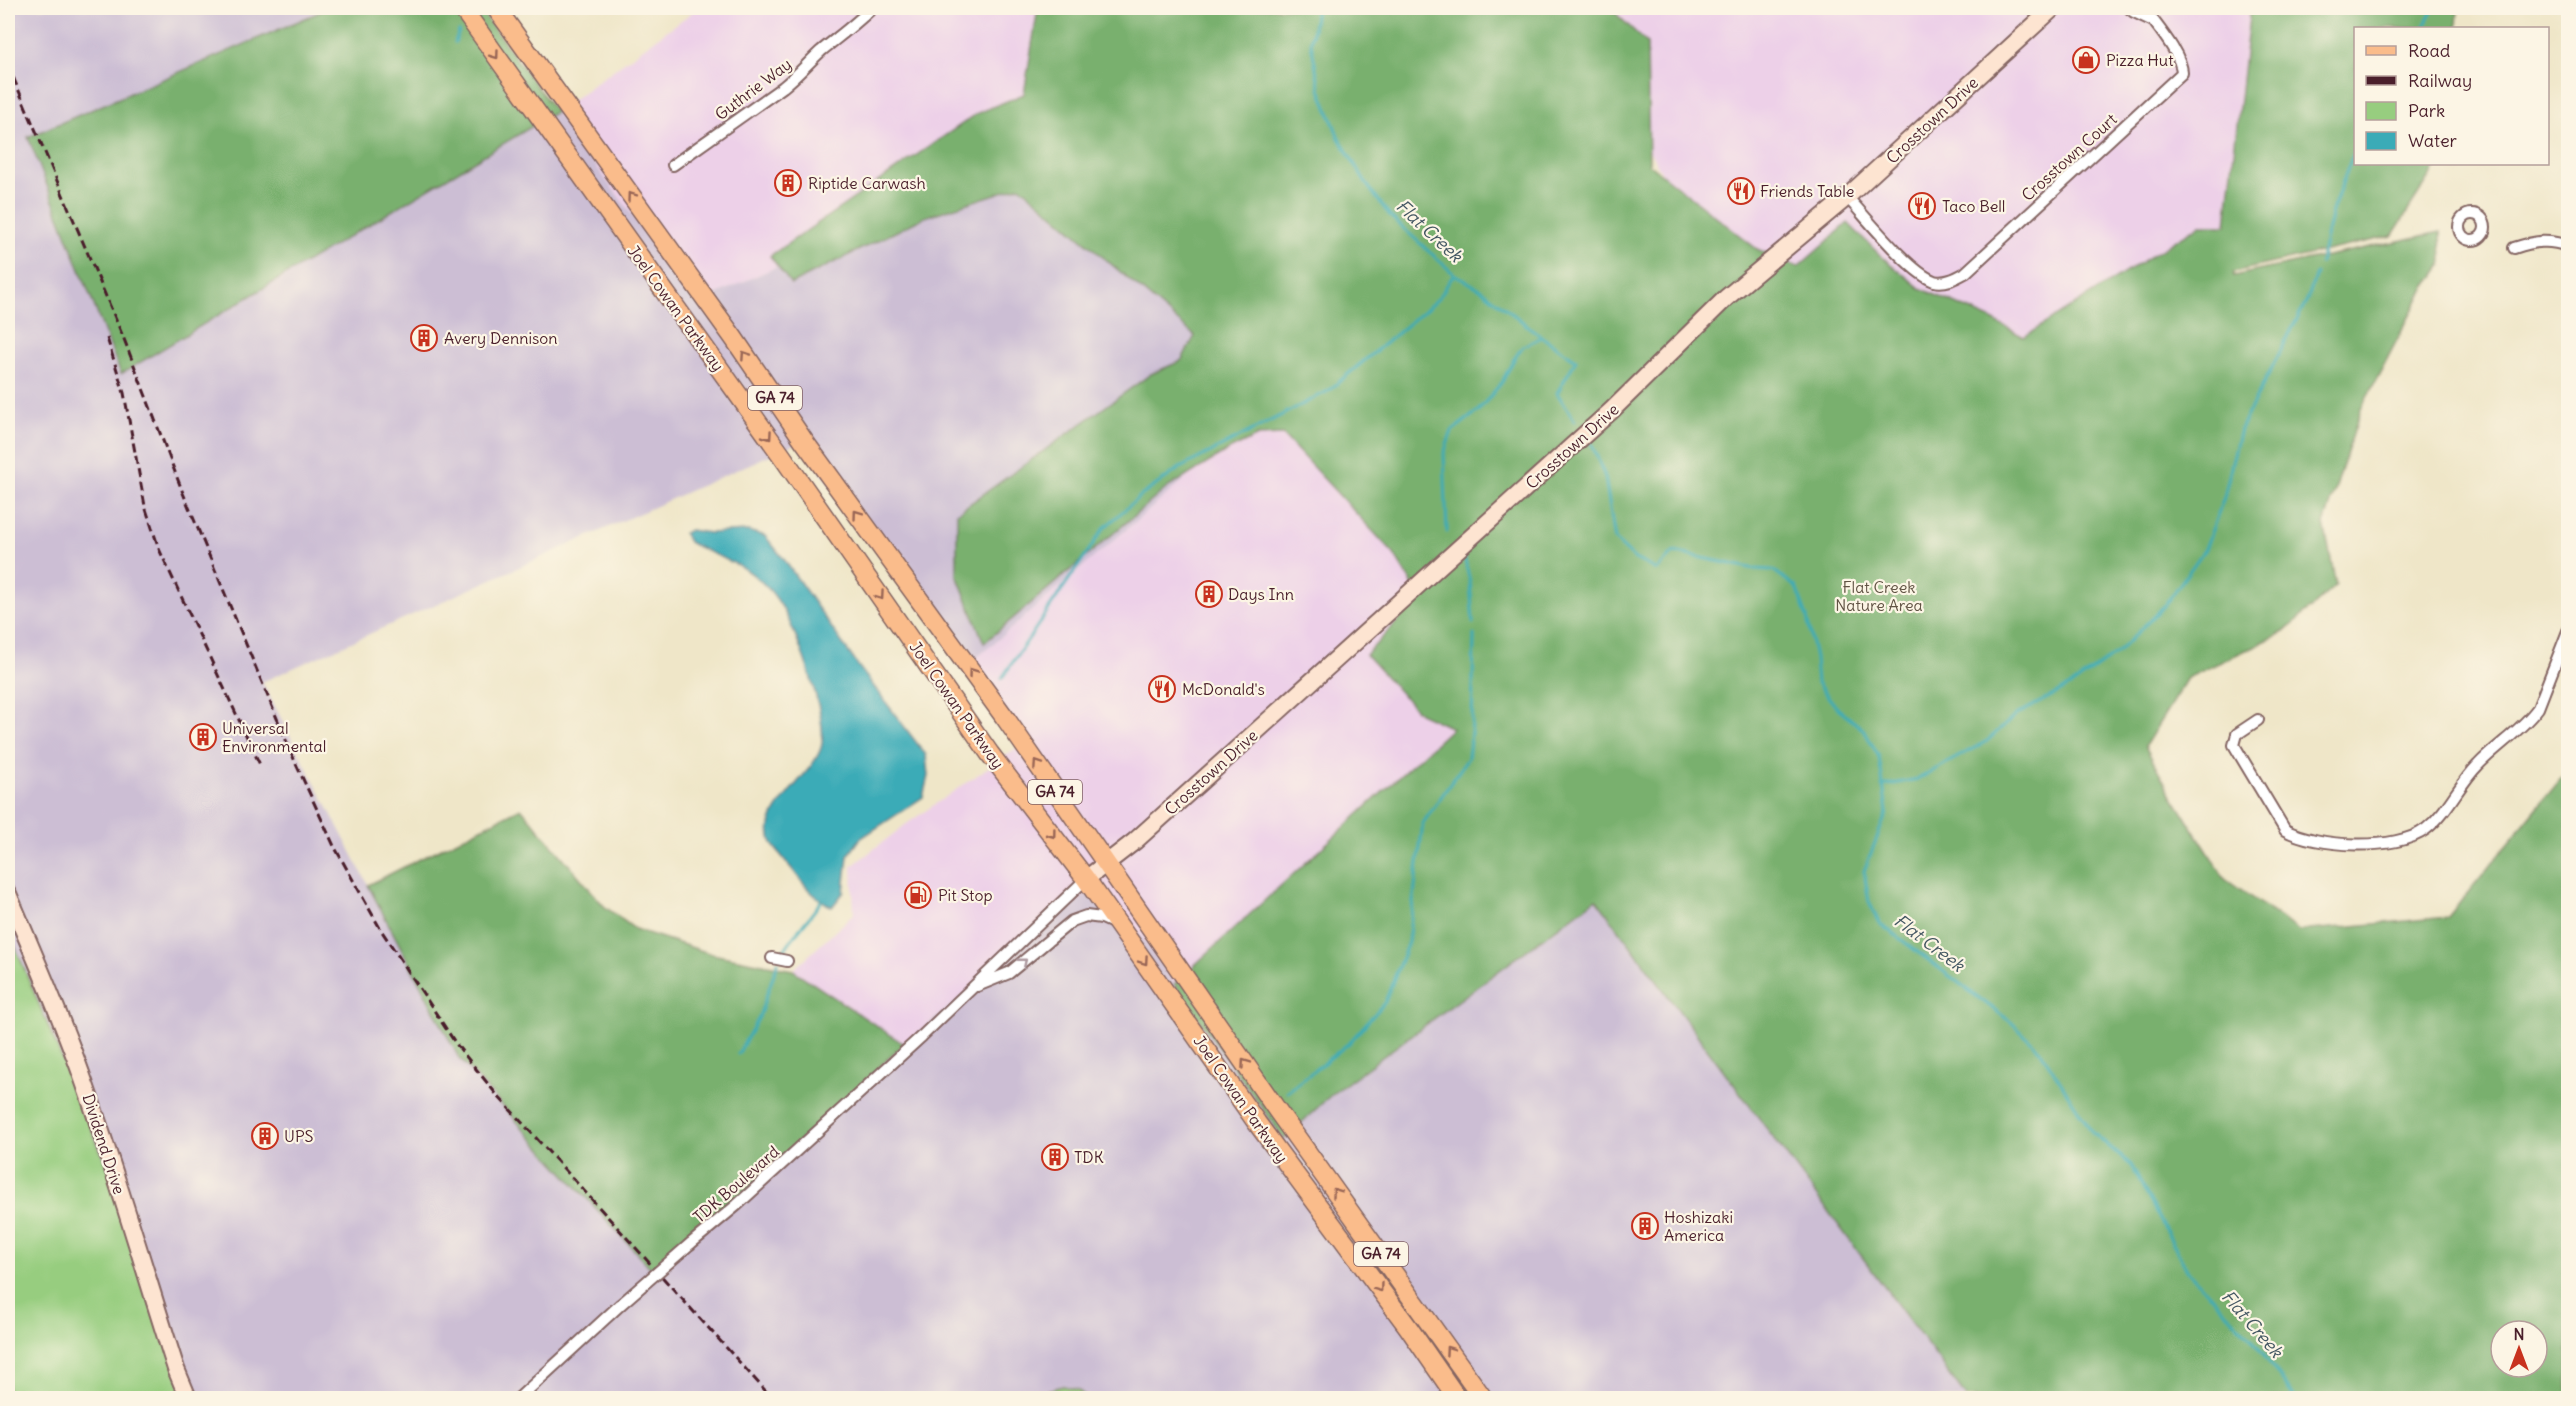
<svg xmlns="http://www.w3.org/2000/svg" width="2576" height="1406" font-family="Delius,sans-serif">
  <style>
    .built { fill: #edd0e8 }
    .industrial { fill: #ccbed4 }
    .green { fill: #97cd7f; stroke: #707655; stroke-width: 1.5 }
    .forest { fill: #79b06e; stroke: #62684c; stroke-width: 1.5; fill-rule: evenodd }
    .water { fill: #3aabb7; stroke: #426571; stroke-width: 1.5 }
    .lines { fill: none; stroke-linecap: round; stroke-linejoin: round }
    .stream { stroke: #3aabb7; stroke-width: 3 }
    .street-casing { stroke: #846562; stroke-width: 14 }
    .secondary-casing { stroke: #846562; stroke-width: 20 }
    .primary-casing { stroke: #846562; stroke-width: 21 }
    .street { stroke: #fff; stroke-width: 10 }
    .secondary { stroke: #fde4d1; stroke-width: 16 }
    .primary { stroke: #fabc8b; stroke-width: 18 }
    .rail { stroke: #4a1f2b; stroke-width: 3; stroke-dasharray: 9 4.5; stroke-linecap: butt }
    .street-bridge-casing { stroke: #846562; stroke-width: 14; stroke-linecap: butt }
    .street-bridge { stroke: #fff; stroke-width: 10 }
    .oneway { stroke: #996656 }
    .oneway2 { stroke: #ae9aa0 }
    .labels { text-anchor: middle; stroke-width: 4.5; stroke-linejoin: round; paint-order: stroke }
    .shield { fill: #fcf5e5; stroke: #7f5f63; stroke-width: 1.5 }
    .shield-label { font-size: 15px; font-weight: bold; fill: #4a1f2b }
    .poi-label { font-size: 16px; fill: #4a1f2b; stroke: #fcf5e5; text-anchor: start }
    .street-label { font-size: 16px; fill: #4a1f2b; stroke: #fcf5e5 }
    .park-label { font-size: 16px; fill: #615344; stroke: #fcf5e5 }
    .water-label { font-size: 18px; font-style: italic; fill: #445763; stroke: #fcf5e5 }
  </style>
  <rect width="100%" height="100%" fill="#fcf5e5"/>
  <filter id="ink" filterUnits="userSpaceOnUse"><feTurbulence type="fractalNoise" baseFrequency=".0167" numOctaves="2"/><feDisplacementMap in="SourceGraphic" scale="12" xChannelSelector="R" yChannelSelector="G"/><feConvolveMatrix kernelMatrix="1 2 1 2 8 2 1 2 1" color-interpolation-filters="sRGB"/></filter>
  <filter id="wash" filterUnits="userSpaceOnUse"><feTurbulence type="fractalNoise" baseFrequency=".008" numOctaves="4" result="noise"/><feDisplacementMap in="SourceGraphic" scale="24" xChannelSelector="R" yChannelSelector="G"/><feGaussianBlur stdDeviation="1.35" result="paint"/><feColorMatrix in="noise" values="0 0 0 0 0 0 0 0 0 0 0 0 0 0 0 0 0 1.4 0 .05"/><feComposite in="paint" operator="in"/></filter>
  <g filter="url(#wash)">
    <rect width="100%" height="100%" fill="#efe6c8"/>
    <path class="built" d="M698,8H1038L1013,159L697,303L556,112Z
      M1595,8H2250L2220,275L2029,359L1734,299L1587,42Z
      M1288,391L1512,672L1174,984L1102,881L904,1044L793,970L854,914L852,866L905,825L1018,747L968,665Z"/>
    <path class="industrial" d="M8,8H329L28,137L121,374L556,112L697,303L1013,159L1288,391L968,665L799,442L262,682L459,1058L656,1274L914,1036L1102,881L1284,1139L1332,1094L1596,899L1967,1398H193L153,1276L8,930Z"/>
    <path class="green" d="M8,930L153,1276L193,1398H8Z
      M1063,1386L1078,1390L1087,1398H1037L1046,1391Z"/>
    <path class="forest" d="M329,8H479L556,112L121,374L28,137Z
      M1038,8H1610L1647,43L1649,164L1757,249L1798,267L1848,223L1881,256L1920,288L1988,318L2024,337L2200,225H2226L2250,8H2458L2457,28H2356V164H2438L2392,236L2233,272V276L2441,232L2442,265L2420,296L2361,409L2324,524L2336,585L2284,632L2187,678L2145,746L2170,792L2225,879L2299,931L2448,917L2568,770V1398H1967L1596,899L1332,1094L1284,1139L1174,984L1452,728L1419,713L1366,655L1420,597L1394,554L1283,435L1258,436L1229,450L1167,488L984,643L957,575V513L1151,374L1181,361L1195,336L1020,186L925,217L791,284L770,256L978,113L1024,94ZM2501,1331H2537V1367H2501Z
      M521,808L604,906L635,929L712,954L793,970L904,1044L656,1274L459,1058L368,885Z"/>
    <path class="water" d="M690,530L710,533L748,531L765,536L783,558L859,667L926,755L928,776L923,797L860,839L848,856L844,892L832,907C806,892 805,884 787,863C783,857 777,851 773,845C755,811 810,780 821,748C830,720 794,621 776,598C771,591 764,584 757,578C741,563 709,554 689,542L684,533Z"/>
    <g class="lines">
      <path class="stream" d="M1316,8L1311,43L1320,89L1339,138L1365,182L1391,217L1454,274L1482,290L1542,337L1576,360L1557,393L1575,421
        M2423,28L2434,8
        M455,42L459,31
        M2320,263L2332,211L2356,146
        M1590,439L1605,477L1615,540L1635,559L1657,570L1674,552L1755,569L1773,570L1796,587L1807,617L1815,659L1817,683L1838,709L1864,730L1879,757L1887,812L1864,871L1869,902L1879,923L2011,1022L2040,1050L2092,1132L2131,1165L2188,1272L2253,1340L2295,1398
        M1447,532L1444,453L1452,431L1478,411L1502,382L1514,359L1523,346L1542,337
        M1464,556L1470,582L1473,623
        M1002,678L1104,528L1138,498L1180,468L1328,391L1438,299L1454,274
        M1882,786L1918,779L1987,741L2016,715L2072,685L2118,652L2165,605L2205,549L2224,497L2240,429L2308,298L2316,274
        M781,956C792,935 809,920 821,901
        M738,1054L759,1017L778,962
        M1287,1092L1349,1043L1385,1002L1408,942L1423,823L1468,758L1472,724L1474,635"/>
    </g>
  </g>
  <g filter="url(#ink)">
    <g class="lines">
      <defs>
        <path id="street" d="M2129,8L2134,12L2153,21
          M673,165L783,87C797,76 808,63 821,51C838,37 856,24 872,8
          M1847,197C1867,218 1909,272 1934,281C1945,284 1956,278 1965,273L2182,73C2182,54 2155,24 2144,8
          M2459 227a13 13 0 1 1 26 0a13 13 0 1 1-26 0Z
          M2514,248C2535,241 2548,239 2568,246
          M2258,720L2237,734L2234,745L2285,830C2316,847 2396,852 2426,829C2448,812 2459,784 2478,765C2497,745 2522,730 2538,708L2568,631
          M772,958L787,961
          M977,986L1009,973L1072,921L1086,916L1102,918L1115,924
          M690,1244L737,1205L922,1036L1086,879
          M519,1398L620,1305"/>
        <path id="secondary" d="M1086,879L1135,841L1612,410L1726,298L1847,197L2053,8
          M8,894C34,955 61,1016 83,1079C117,1175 145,1272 176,1369L188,1398"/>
        <path id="primary" d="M462,8L782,456L990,754L1086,879L1257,1123L1408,1327L1457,1398
          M496,8L733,337L804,441L1006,719L1277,1110L1483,1398"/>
      </defs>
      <use href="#street" class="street-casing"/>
      <use href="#secondary" class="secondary-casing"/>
      <use href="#primary" class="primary-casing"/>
      <use href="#street" class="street"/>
      <use href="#secondary" class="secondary"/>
      <use href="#primary" class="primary"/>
      <path class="rail" d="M8,65L124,339L183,493L296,764L334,846L381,930L424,995L456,1044L497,1095L772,1398
        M107,338L124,393L145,506L159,549L261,767"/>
      <defs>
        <path id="street-bridge" d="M620,1305L690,1244"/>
      </defs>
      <use href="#street-bridge" class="street-bridge-casing"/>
      <use href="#street-bridge" class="street-bridge"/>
    </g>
    <defs><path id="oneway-chevron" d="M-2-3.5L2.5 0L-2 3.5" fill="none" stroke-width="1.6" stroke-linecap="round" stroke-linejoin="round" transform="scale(1.5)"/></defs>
    <g class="oneway">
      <use href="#oneway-chevron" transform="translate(495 55) rotate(54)"/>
      <use href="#oneway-chevron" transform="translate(631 196) rotate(-126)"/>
      <use href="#oneway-chevron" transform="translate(745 355) rotate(-124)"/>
      <use href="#oneway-chevron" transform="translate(768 436) rotate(55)"/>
      <use href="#oneway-chevron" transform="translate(857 514) rotate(-126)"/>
      <use href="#oneway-chevron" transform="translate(880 596) rotate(55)"/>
      <use href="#oneway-chevron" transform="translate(972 672) rotate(-126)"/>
      <use href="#oneway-chevron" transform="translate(1037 764) rotate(-124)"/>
      <use href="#oneway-chevron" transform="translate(1052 834) rotate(53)"/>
      <use href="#oneway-chevron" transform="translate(1144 961) rotate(55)"/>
      <use href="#oneway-chevron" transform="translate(1245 1063) rotate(-125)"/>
      <use href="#oneway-chevron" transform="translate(1336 1192) rotate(-126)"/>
      <use href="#oneway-chevron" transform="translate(1379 1288) rotate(54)"/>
      <use href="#oneway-chevron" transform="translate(1449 1350) rotate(-125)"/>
    </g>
    <use class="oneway2" href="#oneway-chevron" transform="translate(1023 962) rotate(-39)"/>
  </g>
  <defs>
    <symbol id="shop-ring" viewBox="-11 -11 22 22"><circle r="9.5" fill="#fcf5e5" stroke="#c8321e" stroke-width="1.5"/><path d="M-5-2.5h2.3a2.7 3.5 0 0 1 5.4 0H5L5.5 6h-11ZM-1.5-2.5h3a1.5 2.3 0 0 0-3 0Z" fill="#c8321e"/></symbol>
    <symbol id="building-ring" viewBox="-11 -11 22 22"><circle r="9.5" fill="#fcf5e5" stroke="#c8321e" stroke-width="1.5"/><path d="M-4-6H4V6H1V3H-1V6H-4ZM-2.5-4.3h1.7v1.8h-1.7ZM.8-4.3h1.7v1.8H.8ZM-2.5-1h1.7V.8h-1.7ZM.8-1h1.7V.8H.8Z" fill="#c8321e"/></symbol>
    <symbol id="restaurant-ring" viewBox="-11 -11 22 22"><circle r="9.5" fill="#fcf5e5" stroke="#c8321e" stroke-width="1.5"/><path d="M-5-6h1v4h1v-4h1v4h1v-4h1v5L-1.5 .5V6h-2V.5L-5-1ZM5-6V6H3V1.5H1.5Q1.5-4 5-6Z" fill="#c8321e"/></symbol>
    <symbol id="fuel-ring" viewBox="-11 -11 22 22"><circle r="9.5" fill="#fcf5e5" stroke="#c8321e" stroke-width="1.5"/><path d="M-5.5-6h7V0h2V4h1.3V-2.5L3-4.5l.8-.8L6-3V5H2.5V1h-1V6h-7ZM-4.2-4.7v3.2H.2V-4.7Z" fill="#c8321e"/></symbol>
  </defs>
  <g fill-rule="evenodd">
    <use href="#shop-ring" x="2071" y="45" width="30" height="30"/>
    <use href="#building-ring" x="773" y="168" width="30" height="30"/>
    <use href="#restaurant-ring" x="1726" y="176" width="30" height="30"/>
    <use href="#restaurant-ring" x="1907" y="191" width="30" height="30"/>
    <use href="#building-ring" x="409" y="323" width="30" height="30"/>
    <use href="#building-ring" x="1194" y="579" width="30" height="30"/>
    <use href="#restaurant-ring" x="1147" y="674" width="30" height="30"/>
    <use href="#building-ring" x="188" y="722" width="30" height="30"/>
    <use href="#fuel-ring" x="903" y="880" width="30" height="30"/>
    <use href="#building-ring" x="250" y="1121" width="30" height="30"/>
    <use href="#building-ring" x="1040" y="1142" width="30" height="30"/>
    <use href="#building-ring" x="1630" y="1211" width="30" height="30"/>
  </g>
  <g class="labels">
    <g class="shield">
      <rect x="748" y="386" width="54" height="24" rx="4.5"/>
      <rect x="1028" y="780" width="54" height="24" rx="4.5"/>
      <rect x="1354" y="1242" width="54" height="24" rx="4.5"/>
    </g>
    <g class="shield-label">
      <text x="775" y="403">GA 74</text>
      <text x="1055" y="797">GA 74</text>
      <text x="1381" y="1259">GA 74</text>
    </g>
    <g class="poi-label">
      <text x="2106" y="66">Pizza Hut</text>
      <text x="808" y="189">Riptide Carwash</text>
      <text x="1760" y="197">Friends Table</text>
      <text x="1942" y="212">Taco Bell</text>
      <text x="444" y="344">Avery Dennison</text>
      <text x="1228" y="600">Days Inn</text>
      <text x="1182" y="695">McDonald's</text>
      <text x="222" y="734">Universal<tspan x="222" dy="18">Environmental</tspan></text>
      <text x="938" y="901">Pit Stop</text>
      <text x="284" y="1142">UPS</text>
      <text x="1074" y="1163">TDK</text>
      <text x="1664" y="1223">Hoshizaki<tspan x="1664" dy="18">America</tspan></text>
    </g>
    <g class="street-label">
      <text transform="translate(753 89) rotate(-37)" y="6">Guthrie Way</text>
      <text transform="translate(1932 120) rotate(-43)" y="6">Crosstown Drive</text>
      <text transform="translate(2069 157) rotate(-42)" y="6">Crosstown Court</text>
      <text transform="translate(676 308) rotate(54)" y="6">Joel Cowan Parkway</text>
      <text transform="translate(1572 446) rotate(-42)" y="6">Crosstown Drive</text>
      <text transform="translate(957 705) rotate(55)" y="6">Joel Cowan Parkway</text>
      <text transform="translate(1211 772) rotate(-42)" y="6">Crosstown Drive</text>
      <text transform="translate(1241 1099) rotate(55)" y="6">Joel Cowan Parkway</text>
      <text transform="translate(104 1144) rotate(72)" y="6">Dividend Drive</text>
      <text transform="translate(736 1184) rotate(-41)" y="6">TDK Boulevard</text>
    </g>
    <g class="park-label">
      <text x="1879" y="593">Flat Creek<tspan x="1879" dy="18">Nature Area</tspan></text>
    </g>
    <g class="water-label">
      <text transform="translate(1429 231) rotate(43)" y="6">Flat Creek</text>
      <text transform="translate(1929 943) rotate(37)" y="6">Flat Creek</text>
      <text transform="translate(2252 1324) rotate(49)" y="6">Flat Creek</text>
    </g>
  </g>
  <rect width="2576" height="1406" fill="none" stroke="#fcf5e5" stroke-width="30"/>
  <rect x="2354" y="27" width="195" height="138" fill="#fcf5e5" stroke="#b59f9b" stroke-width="1.5"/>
  <rect x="2366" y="46" width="30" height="9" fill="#fabc8b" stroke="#b59f9b" stroke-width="1.5"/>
  <text x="2408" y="57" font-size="18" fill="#4a1f2b">Road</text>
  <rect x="2366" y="76" width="30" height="9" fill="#4a1f2b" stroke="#b59f9b" stroke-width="1.5"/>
  <text x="2408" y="87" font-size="18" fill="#4a1f2b">Railway</text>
  <rect x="2366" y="102" width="30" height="18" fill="#97cd7f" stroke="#b59f9b" stroke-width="1.5"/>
  <text x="2408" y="117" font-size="18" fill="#4a1f2b">Park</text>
  <rect x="2366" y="132" width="30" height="18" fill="#3aabb7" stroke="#b59f9b" stroke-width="1.5"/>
  <text x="2408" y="147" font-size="18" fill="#4a1f2b">Water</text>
  <g transform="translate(2519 1349)"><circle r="28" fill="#fcf5e5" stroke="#b59f9b" stroke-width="1.5"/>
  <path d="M0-4.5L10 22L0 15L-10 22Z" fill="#c8321e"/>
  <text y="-9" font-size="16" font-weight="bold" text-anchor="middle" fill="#4a1f2b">N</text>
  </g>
</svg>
